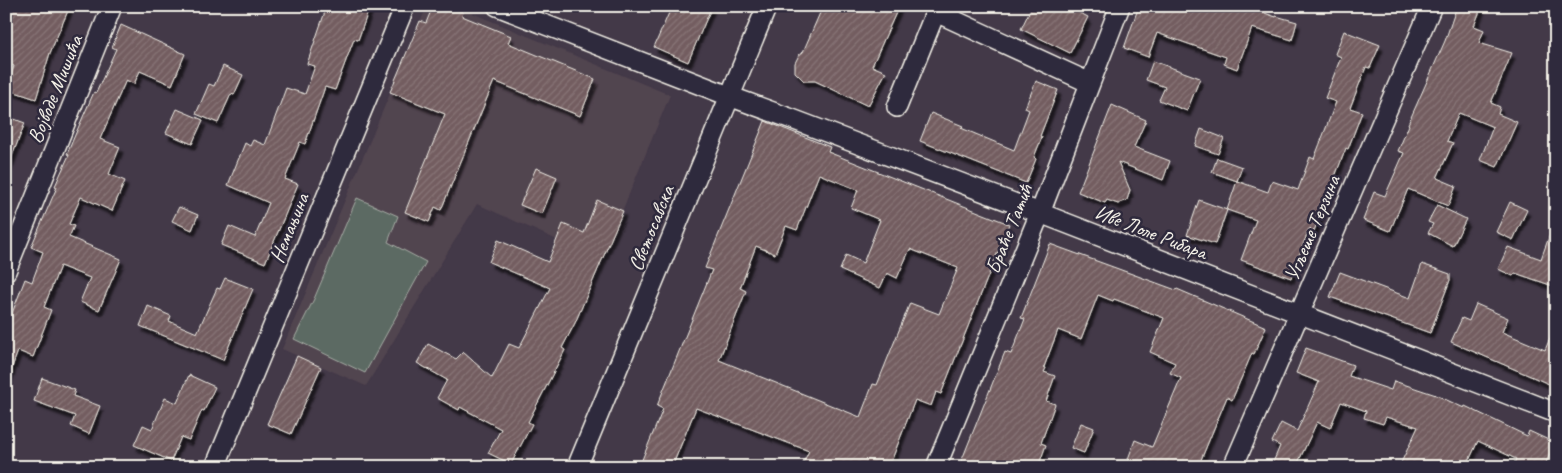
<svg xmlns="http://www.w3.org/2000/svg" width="1562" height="473" font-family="Caveat,sans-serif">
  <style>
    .built { fill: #51444f }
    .green { fill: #5b6b63; stroke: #a8aea6 }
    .building { fill: url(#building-hatch); stroke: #f4f1e8; fill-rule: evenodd; filter: url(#shadow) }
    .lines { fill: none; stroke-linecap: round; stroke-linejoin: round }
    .minor-casing { stroke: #f4f1e8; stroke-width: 22 }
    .minor { stroke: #2f2a3d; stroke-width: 19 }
    .labels { text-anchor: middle; stroke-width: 5; stroke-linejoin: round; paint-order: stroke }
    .street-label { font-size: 21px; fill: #f4f1e8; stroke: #2f2a3d }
  </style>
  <defs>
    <pattern id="building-hatch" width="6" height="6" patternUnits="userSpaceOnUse" patternTransform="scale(1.25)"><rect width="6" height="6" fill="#735d60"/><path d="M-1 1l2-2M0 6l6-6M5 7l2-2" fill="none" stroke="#887577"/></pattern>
    <filter id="shadow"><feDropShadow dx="3" dy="5.5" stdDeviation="1" flood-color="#0009"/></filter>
  </defs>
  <rect width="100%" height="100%" fill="#433948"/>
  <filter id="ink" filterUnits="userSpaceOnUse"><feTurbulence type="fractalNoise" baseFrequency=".02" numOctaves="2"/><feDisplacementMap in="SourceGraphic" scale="10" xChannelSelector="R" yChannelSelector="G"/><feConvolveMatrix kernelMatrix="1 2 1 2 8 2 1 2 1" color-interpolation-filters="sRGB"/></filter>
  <g filter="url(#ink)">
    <path class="built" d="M427,6H455L670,95L602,260L477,204L366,386L282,349Z"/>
    <path class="green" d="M357,198L398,216L388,242L426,262L365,373L294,339L314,299Z"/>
    <path class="building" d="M6,6H70L50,53L36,99L6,89L14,66L6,63Z
      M327,6H370L358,40L354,39L335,90L325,87L305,144L300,142L285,179L298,184L265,263L221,245L229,226L255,237L269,203L228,185L245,143L250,146L253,140L265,145L286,88L305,94L315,66L307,64Z
      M433,6H449L463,12L462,16L511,36L508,43L595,79L580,116L494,81L441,210L435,207L429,222L405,212L445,114L390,92L420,21L426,23Z
      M672,6H712L688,62L654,47Z
      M823,6H899L872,66L886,72L868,106L815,81H804L795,72V63L799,55L803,52Z
      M1032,6H1066L1088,17L1070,53L1021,29Z
      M1139,6H1245L1276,17V16L1297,22L1292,40L1252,28L1237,69L1224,64L1226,57L1157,33L1148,57L1124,48Z
      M1457,6H1482L1474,26L1484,30L1479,43L1512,53L1491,103L1500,107L1498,114L1517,122L1497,167L1480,160L1493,127L1459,113L1447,141L1453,143L1437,178L1456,186L1448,206L1408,189L1390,231L1363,220L1374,192L1385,196L1404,153L1398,151L1409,125L1408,124L1445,41Z
      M121,25L185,54L172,85L140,71L134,84L126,80L100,139L120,147L109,174L125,181L112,211L81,197L69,224L74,226L69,237L121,259L99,310L80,302L90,278L60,266L44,307L51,310L33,357L18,351L8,378L6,377V329L25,279L32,282L43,252L31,247L57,187L55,186L69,155L67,154L75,135L94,92L96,93L116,49L112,47Z
      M1344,31L1380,45L1370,68L1366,67L1350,108L1362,112L1348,149L1346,148L1314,231L1309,229L1291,278L1241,260L1256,220L1227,210L1237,181L1268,192L1272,181L1298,190L1310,157L1314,159L1336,102L1325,98L1341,57L1335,54Z
      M1153,61L1200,78L1187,111L1159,100L1165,87L1146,80Z
      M223,66L243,75L234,95L231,94L218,123L196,114L209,84L214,86Z
      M1036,81L1058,90L1040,136L1042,137L1034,157L1036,159L1026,183L920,141L931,113L963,126L961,128L1014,150L1029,110L1025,108Z
      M1112,105L1146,120L1134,147L1170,161L1163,180L1118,162L1130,190L1127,200L1118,204L1107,200L1105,203L1078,192Z
      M177,109L203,120L192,144L166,133Z
      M6,116L25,123L7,169H6Z
      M765,121L830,147L828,152L1009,224L941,394L936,392L931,406L915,400L889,467H801L809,451L696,408L672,467H639L663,409L657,406L712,270L705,268ZM819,174L858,190L851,208L880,220L863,263L846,255L840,270L880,288L887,273L897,278L910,249L958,268L939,314L910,303L877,385L873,384L860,417L719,360L746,291L740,288L756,246L775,254L786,226L797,230Z
      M1201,129L1224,138L1218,154L1195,146Z
      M1217,158L1242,167L1237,181L1212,172Z
      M536,168L557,177L542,214L520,205Z
      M597,200L623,211L575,323L562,348L565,350L528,422L532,424L511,464L488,453L501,429L460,407L459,410L437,398L447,380L417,363L428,344L456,359L463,352L492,378L509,344L519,348L550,288L489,262L498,240L548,262L563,224L584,233Z
      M1199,200L1227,210L1215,244L1187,235Z
      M1510,202L1527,210L1513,240L1496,232Z
      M1437,205L1466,219L1453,246L1428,233L1433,224L1428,222Z
      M179,207L198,215L192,230L172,221Z
      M1554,223H1556V287L1515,273L1513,276L1498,269L1508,247L1541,259Z
      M1050,244L1176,290L1177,289L1266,327L1254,354L1252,353L1232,400L1227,397L1198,467H1146L1128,459L1135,440L1152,447L1181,378L1170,373L1175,363L1150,352L1164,318L1114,299L1113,301L1098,295L1081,339L1058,330L1044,367L1046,368L1044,372L1055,376L1046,401L1055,404L1041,443L1046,445L1038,467H959L1005,352L1011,354L1025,319L1021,318Z
      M1422,264L1450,274V280L1430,333L1330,297L1340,272L1410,298Z
      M225,278L253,289L223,360L140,326L148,306L171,316L169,321L197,333L217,288L220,289Z
      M1476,304L1508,318L1502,332L1545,350L1556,324V387L1451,342L1462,318L1469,321Z
      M1306,348L1353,365L1349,376L1391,390L1394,381L1436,395L1464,408L1465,406L1527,436L1529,431L1555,443L1544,467H1513L1516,459L1478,441L1466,467H1399L1418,427L1386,417L1383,424L1364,418L1366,411L1341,402L1330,428L1317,422L1296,467H1271L1280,446L1272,442L1281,423L1297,431L1319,382L1296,373Z
      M297,356L321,367L291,434L267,424Z
      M189,375L215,387L204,411L202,410L189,440L181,437L171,461L134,445L143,425L152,429L165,398L177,403Z
      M42,378L75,390L73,396L100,406L89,434L71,426L75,416L34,401Z
      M1081,423L1094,428L1084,453L1071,448Z"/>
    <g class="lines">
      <defs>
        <path id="minor" d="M497,6L729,96L792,119L1040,213L1556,413
          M936,12L1090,83
          M897,107L938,6
          M6,271L112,6
          M215,467L405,6
          M577,467L767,6
          M936,467L1040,213L1120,6
          M1233,467L1432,6"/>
      </defs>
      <use href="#minor" class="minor-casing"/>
      <use href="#minor" class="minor"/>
    </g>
  </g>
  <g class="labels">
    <g class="street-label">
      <text transform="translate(55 89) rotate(-68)" y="7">Војводе Мишића</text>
      <text transform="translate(289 228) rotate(-68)" y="7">Немањина</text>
      <text transform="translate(651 228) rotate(-68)" y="7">Светосавска</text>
      <text transform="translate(1312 228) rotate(-67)" y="7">Угљеше Терзина</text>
      <text transform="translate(1009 229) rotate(-68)" y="7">Браће Татић</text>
      <text transform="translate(1151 232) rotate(21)" y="7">Иве Лоле Рибара</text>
    </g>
  </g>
  <rect width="1562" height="473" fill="none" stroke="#2f2a3d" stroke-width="25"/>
  <rect x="12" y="12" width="1537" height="448" fill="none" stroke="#f4f1e8" stroke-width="2" filter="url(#ink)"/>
</svg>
